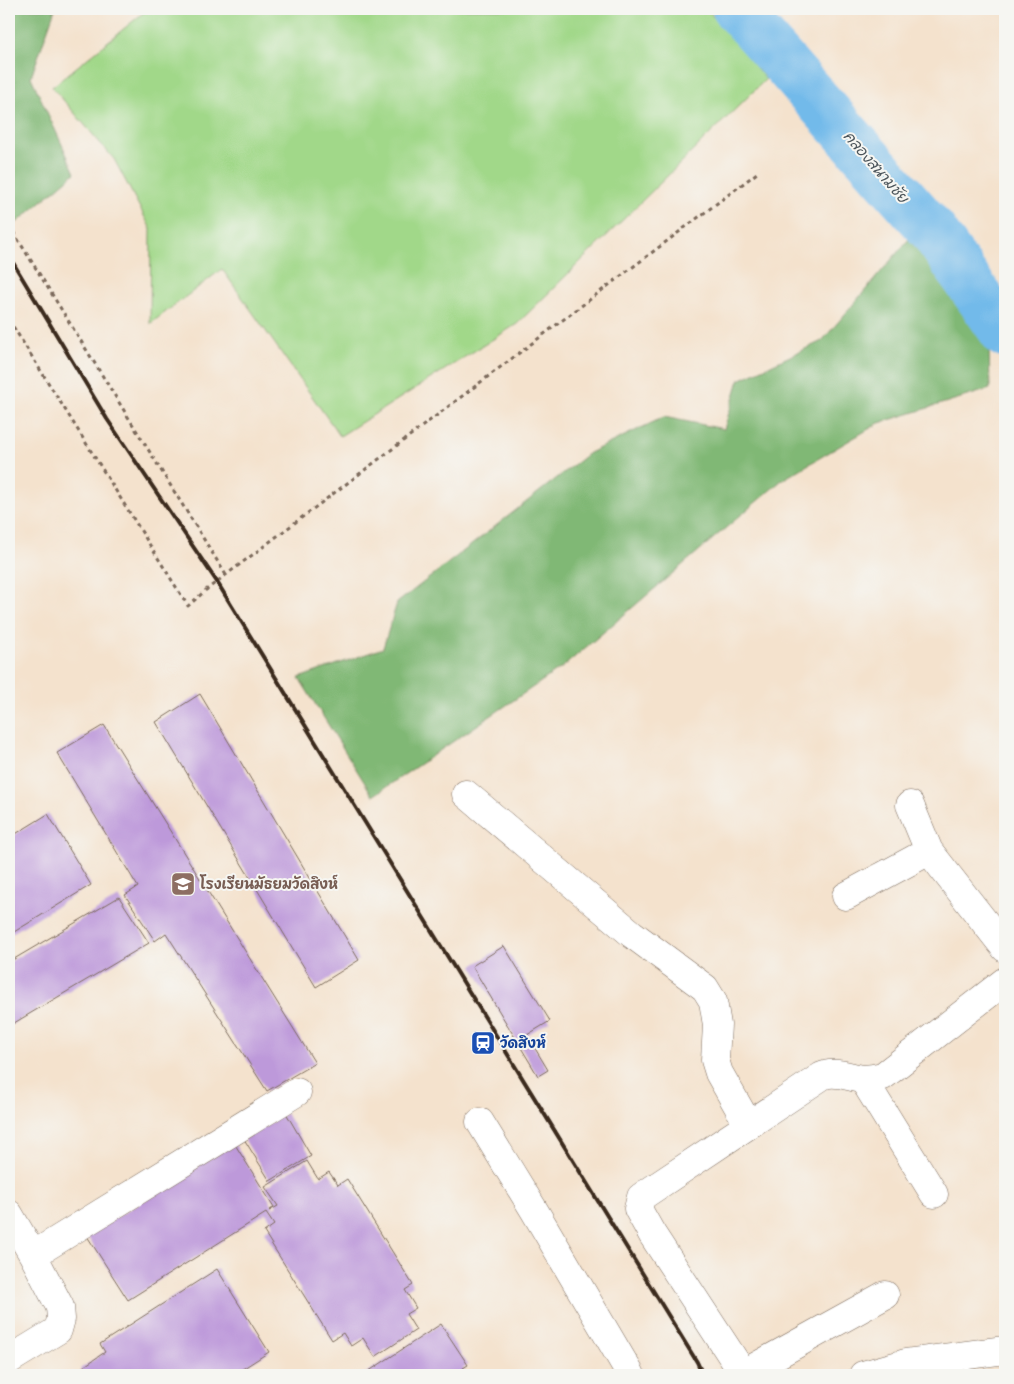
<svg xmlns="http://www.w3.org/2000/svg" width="1014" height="1384" font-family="Pangolin,'Playpen Sans Thai',sans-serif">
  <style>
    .green { fill: #a1d889; stroke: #6e8154 }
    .forest { fill: #80b875; stroke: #5e714a }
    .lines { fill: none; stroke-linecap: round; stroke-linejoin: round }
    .river { stroke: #72baea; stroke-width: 48 }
    .building { fill: #bd99da }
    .minor-casing { stroke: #7c6a5b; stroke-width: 29 }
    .path { stroke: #7c6a5b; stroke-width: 3; stroke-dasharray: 4 4; stroke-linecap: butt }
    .minor { stroke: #fff; stroke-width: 28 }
    .rail { stroke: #3b2a1e; stroke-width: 4 }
    .labels { text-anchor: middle; stroke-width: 4; stroke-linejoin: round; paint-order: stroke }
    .education-label { font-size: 14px; font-weight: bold; fill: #785e54; stroke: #f6f6f2; text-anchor: start }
    .transit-label { font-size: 14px; font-weight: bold; fill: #164399; stroke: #f6f6f2; text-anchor: start }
    .water-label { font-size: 15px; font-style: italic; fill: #4c555b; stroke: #f6f6f2 }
  </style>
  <rect width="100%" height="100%" fill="#f6f6f2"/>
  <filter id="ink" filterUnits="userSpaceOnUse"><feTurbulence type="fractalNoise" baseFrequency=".02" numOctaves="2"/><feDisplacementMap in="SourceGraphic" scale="10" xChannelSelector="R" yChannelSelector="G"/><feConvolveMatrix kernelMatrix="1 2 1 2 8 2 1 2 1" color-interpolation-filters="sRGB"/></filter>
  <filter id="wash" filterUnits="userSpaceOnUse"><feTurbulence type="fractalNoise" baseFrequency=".0096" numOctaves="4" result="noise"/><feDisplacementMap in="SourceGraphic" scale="20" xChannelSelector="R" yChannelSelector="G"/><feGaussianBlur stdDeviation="1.12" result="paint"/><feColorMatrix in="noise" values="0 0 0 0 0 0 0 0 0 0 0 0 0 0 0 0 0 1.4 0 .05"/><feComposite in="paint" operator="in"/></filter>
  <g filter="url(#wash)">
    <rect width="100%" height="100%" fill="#f4e2cd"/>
    <path class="green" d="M148,9H707L766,79L517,324L340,436L222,269L150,324L151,229L114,159L52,87Z"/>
    <path class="forest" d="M9,9H55L31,77L75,173L15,224L9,214Z
      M909,239L989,342L990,389L879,423L782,480L564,666L373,796L299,678L383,648L397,603L589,453L664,417L724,429L739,380L822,341Z"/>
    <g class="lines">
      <path class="river" d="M736,9L933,231L1005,334"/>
    </g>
    <g id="blocks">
      <path class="building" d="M200,694L359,960L316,987L156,722Z
        M104,725L315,1063L267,1091L166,933L155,941L125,895L138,887L57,753Z
        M48,814L91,885L9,935V838Z
        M119,897L149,943L9,1026V962Z
        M504,946L550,1021L527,1035L548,1070L538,1076L472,966Z
        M286,1113L311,1156L270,1181L244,1139Z
        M234,1143L274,1207L269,1211L278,1206L265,1187L307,1161L318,1179L329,1172L338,1185L347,1179L413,1285L405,1290L416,1308L406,1314L416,1330L375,1357L363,1338L351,1346L343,1333L332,1340L264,1232L274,1225L266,1213L128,1300L87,1236Z
        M217,1269L269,1352L233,1375H84L80,1369L105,1352L100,1344Z
        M441,1324L468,1365L463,1368L467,1375H363Z"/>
    </g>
  </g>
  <g filter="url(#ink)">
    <use href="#blocks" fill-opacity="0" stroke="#7c6a5b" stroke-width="1"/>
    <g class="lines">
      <defs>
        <path id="minor" d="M466,794L632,934L705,988L713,1001L717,1025L715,1060L719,1073L748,1124
          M910,805L929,851
          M846,896L929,851L1005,948
          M863,1079L934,1194
          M480,1122L534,1210L631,1375
          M9,1214L33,1255L60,1307L61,1319L58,1330L9,1360
          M33,1255L297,1092
          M742,1375L737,1364L652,1234L638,1209L641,1197L822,1076C834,1070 849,1077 862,1079C870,1079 876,1078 883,1076L1005,981
          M744,1375L755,1367L885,1295
          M863,1375L906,1363L1005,1350"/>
      </defs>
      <use href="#minor" class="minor-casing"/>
      <path class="path" d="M9,225L226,575
        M9,320L188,606L206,590L757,173"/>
      <use href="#minor" class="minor"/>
      <path class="rail" d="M9,256L107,419L217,582L697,1362L703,1375"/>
    </g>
  </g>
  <defs>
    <symbol id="school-square" viewBox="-11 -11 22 22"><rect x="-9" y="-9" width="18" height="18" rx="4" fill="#8d6e63" stroke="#f6f6f2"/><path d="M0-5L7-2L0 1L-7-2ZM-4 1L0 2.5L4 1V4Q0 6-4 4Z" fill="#fff"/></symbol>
    <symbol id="station-square" viewBox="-11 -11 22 22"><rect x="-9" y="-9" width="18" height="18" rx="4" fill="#1a4fb4" stroke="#f6f6f2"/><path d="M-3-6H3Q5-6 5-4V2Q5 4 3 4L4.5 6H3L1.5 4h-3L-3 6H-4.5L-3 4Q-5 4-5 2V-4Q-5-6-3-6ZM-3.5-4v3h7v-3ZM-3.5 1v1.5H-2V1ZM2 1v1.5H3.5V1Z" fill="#fff"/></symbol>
  </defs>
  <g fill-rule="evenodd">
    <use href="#school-square" x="169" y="870" width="28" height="28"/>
    <use href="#station-square" x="469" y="1029" width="28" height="28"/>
  </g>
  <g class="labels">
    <g class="education-label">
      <text x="200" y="889">โรงเรียนมัธยมวัดสิงห์</text>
    </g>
    <g class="transit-label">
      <text x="500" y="1048">วัดสิงห์</text>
    </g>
    <g class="water-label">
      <text transform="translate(876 167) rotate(49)" y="5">คลองสนามชัย</text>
    </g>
  </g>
  <rect width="1014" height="1384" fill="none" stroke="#f6f6f2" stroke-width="30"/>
</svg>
